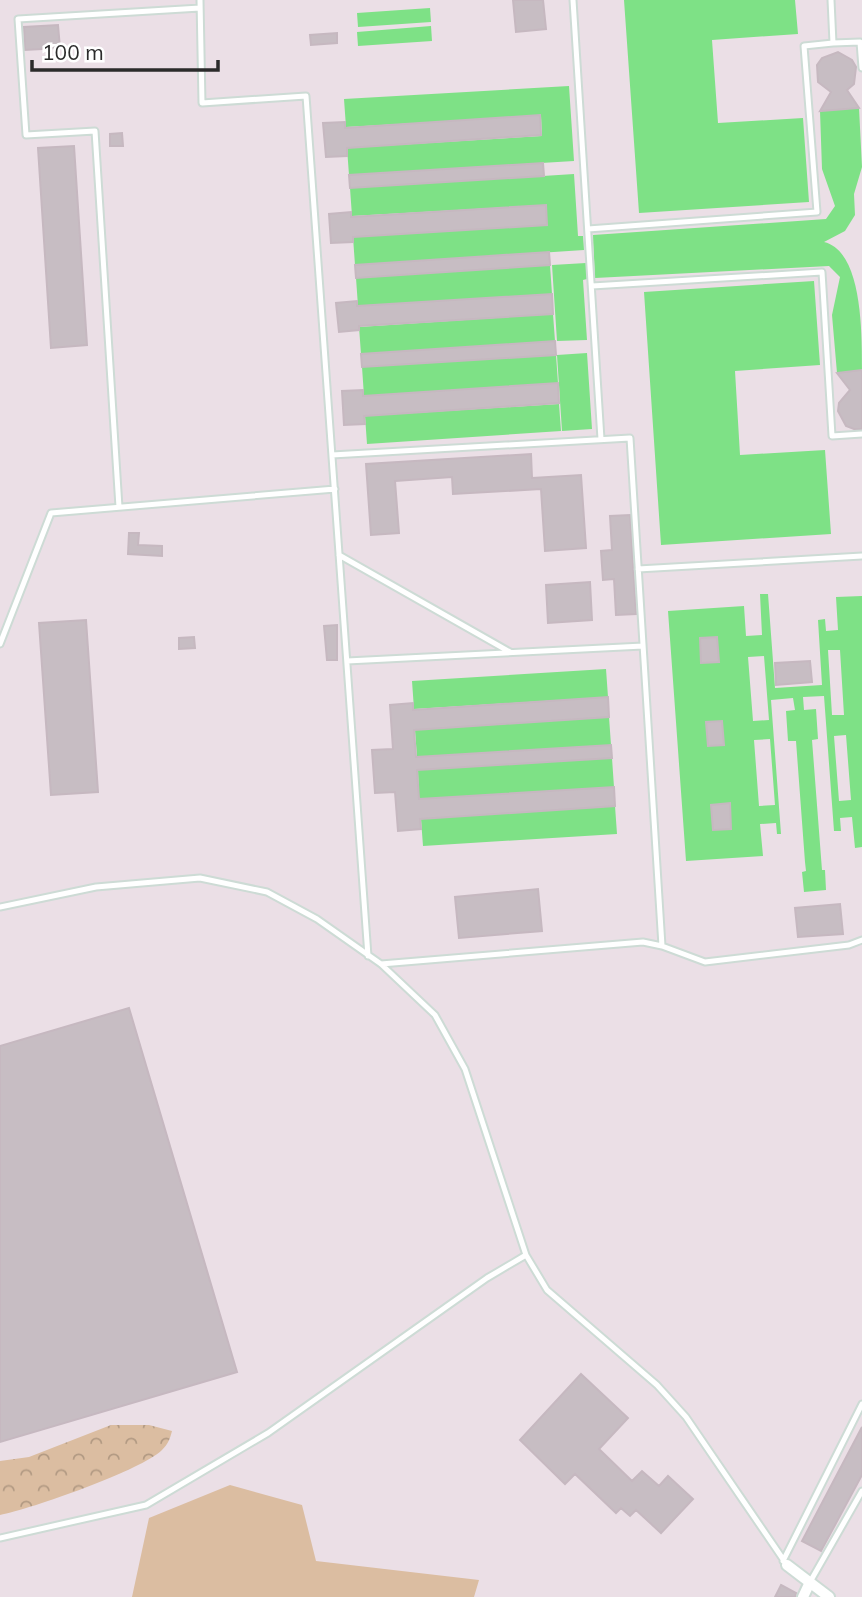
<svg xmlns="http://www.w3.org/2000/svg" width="862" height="1597" font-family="Mulish,sans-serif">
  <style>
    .forest { fill: url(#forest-crowns) }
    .park { fill: #dbbda1 }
    .water { fill: #7ee186; fill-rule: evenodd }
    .building { fill: #c7bdc3; stroke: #c6b8c0; stroke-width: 2 }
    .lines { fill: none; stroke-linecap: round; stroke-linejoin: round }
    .service-casing { stroke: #cddbd5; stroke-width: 9 }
    .minor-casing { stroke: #cddbd5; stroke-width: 14 }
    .service { stroke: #fff; stroke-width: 5 }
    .minor { stroke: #fff; stroke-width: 10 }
  </style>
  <defs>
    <pattern id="forest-crowns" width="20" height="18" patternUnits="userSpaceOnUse" patternTransform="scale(1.75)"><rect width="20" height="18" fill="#dbbda1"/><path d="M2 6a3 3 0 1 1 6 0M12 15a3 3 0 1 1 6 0" fill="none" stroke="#b29a83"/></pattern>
  </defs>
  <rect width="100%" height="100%" fill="#ebdfe6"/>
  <path class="forest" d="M111,1425H149L172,1431C170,1439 168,1444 162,1450C142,1470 31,1509 0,1515V1461L29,1457Z"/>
  <path class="park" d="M230,1485L302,1505L316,1561L479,1580L474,1597H132L149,1518Z"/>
  <path class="water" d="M624,0H795L798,34L712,40L718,123L803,118L809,202L639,213Z
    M430,8L431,22L358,27L357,13Z
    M431,26L432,41L358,46L357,32Z
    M569,86L574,161L349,175L347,148L542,136L541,116L346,127L344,99Z
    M859,108L862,167L854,194L855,215L845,231L824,242C862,251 862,330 862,370L837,373L832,315L840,277L829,266L595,278L593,235L826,219L835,206L822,169L820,111Z
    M574,174L578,236H583L584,250L355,265L353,237L547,224L545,205L352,216L350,188Z
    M586,263L587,279L583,280L587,340L557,341L552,265Z
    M550,265L552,294L358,306L356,278Z
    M814,281L820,365L735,371L740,455L825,450L831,534L661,545L644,292Z
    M553,314L555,341L361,354L359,327Z
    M587,353L592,429L562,431L557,355Z
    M556,355L558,383L364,396L362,367Z
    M559,404L561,431L367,444L365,416Z
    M760,594H768L775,688L822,685L818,620L825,619L826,631L838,630L836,597L862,596V847L855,848L852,817L840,818L841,831H834L824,696L803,697L804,710L816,709L818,739L812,740L822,870H825L826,890L804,892L802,872L806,871L805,862L796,741H788L786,711L795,710L793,698L771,700L781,834H777L776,823L760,824L763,856L686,861L668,611L744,606L746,636L762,635ZM828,650H840L844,715H832ZM764,656L769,720L753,721L748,657ZM846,735L851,800L839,801L834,736ZM770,739L775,805L759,806L754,740Z
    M606,669L608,697L414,709L412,681Z
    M609,717L611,745L417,757L415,730Z
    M612,758L614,787L419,799L418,770Z
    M615,806L617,834L423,846L421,819Z"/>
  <path class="building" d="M513,0H543L546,29L516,32Z
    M58,25L60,48L25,50L24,27Z
    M337,33V43L311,45L310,35Z
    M838,52L852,60L856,67L854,84L847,90L859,108L820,111L831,92L818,82L817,65L822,58Z
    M540,115L541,135L347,148V156L326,157L323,123L345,122V128Z
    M122,133L123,146H110V134Z
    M74,146L87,345L51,348L38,148Z
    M543,163L544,176L350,188L349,175Z
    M546,205L547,225L353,237V242L331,243L329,214L351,212V217Z
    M549,252L550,265L356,278L355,265Z
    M552,294L553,314L359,326V330L339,332L336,303L357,301V306Z
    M555,341L556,355L362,367L361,354Z
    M862,370V429H854L846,426L838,411L839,403L850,390L837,373Z
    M558,383L559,403L364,416L365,424L344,425L342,391L363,390V396Z
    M531,454L532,478L581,475L586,548L545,551L541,489L453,494L452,477L395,481L399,533L371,535L366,464Z
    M630,515L636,614L616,615L614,579L603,580L601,551L612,550L610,516Z
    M129,533H139L138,545L162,546V556L128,554Z
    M590,582L592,620L548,623L546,585Z
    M86,620L98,792L51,795L39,623Z
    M337,625V660H327L324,626Z
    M194,637L195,648L179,649V638Z
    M717,637L719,662L701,663L700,638Z
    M810,661L812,682L776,685L775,663Z
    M608,697L609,717L414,730L416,757L611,745L612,758L417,770L419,799L614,787L615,806L420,819L421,829L398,831L395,792L375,793L372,750L393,749L390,705L413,703V710Z
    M722,721L724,745L708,746L706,722Z
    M730,803L731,829L713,830L711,805Z
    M538,889L542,931L459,938L455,897Z
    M840,904L843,934L798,937L795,908Z
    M129,1008L237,1372L0,1442V1046Z
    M581,1374L628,1418L599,1449L632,1481L642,1471L659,1486L668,1476L693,1499L661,1533L636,1510L630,1516L621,1508L616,1513L575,1474L565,1484L520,1440Z
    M862,1427V1475L821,1551L802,1541Z
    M781,1585L796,1593L795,1597H775Z"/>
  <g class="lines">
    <defs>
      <path id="service" d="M200,0L202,103L306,96L368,956
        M573,0L601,439
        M831,0L833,43L860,42L862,68
        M588,229L817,212L804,46L833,43
        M592,286L822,272L832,436L862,434
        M332,455L630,438L662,946
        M119,507L95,131L26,135L18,19L200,8
        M339,555L510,652
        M638,569L862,556
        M0,644L51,513L335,489
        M347,661L643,646
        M0,907L96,887L200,878L267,892L317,919L381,964L435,1015L465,1069L526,1255L547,1290L657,1385L686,1417L787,1565
        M381,964L643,942L662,946L705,962L849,945L862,940
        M0,1538L146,1505L268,1433L487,1278L526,1255
        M783,1561L862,1404
        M810,1582L862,1491"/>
      <path id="minor" d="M787,1565L829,1597
        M803,1597L810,1582"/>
    </defs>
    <use href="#service" class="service-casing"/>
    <use href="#minor" class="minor-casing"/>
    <use href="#service" class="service"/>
    <use href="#minor" class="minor"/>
  </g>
  <path d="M32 60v10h186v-10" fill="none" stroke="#2b2b2b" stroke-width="3.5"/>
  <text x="42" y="60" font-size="21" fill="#2b2b2b" stroke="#ffffff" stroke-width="5" paint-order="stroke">100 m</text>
</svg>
